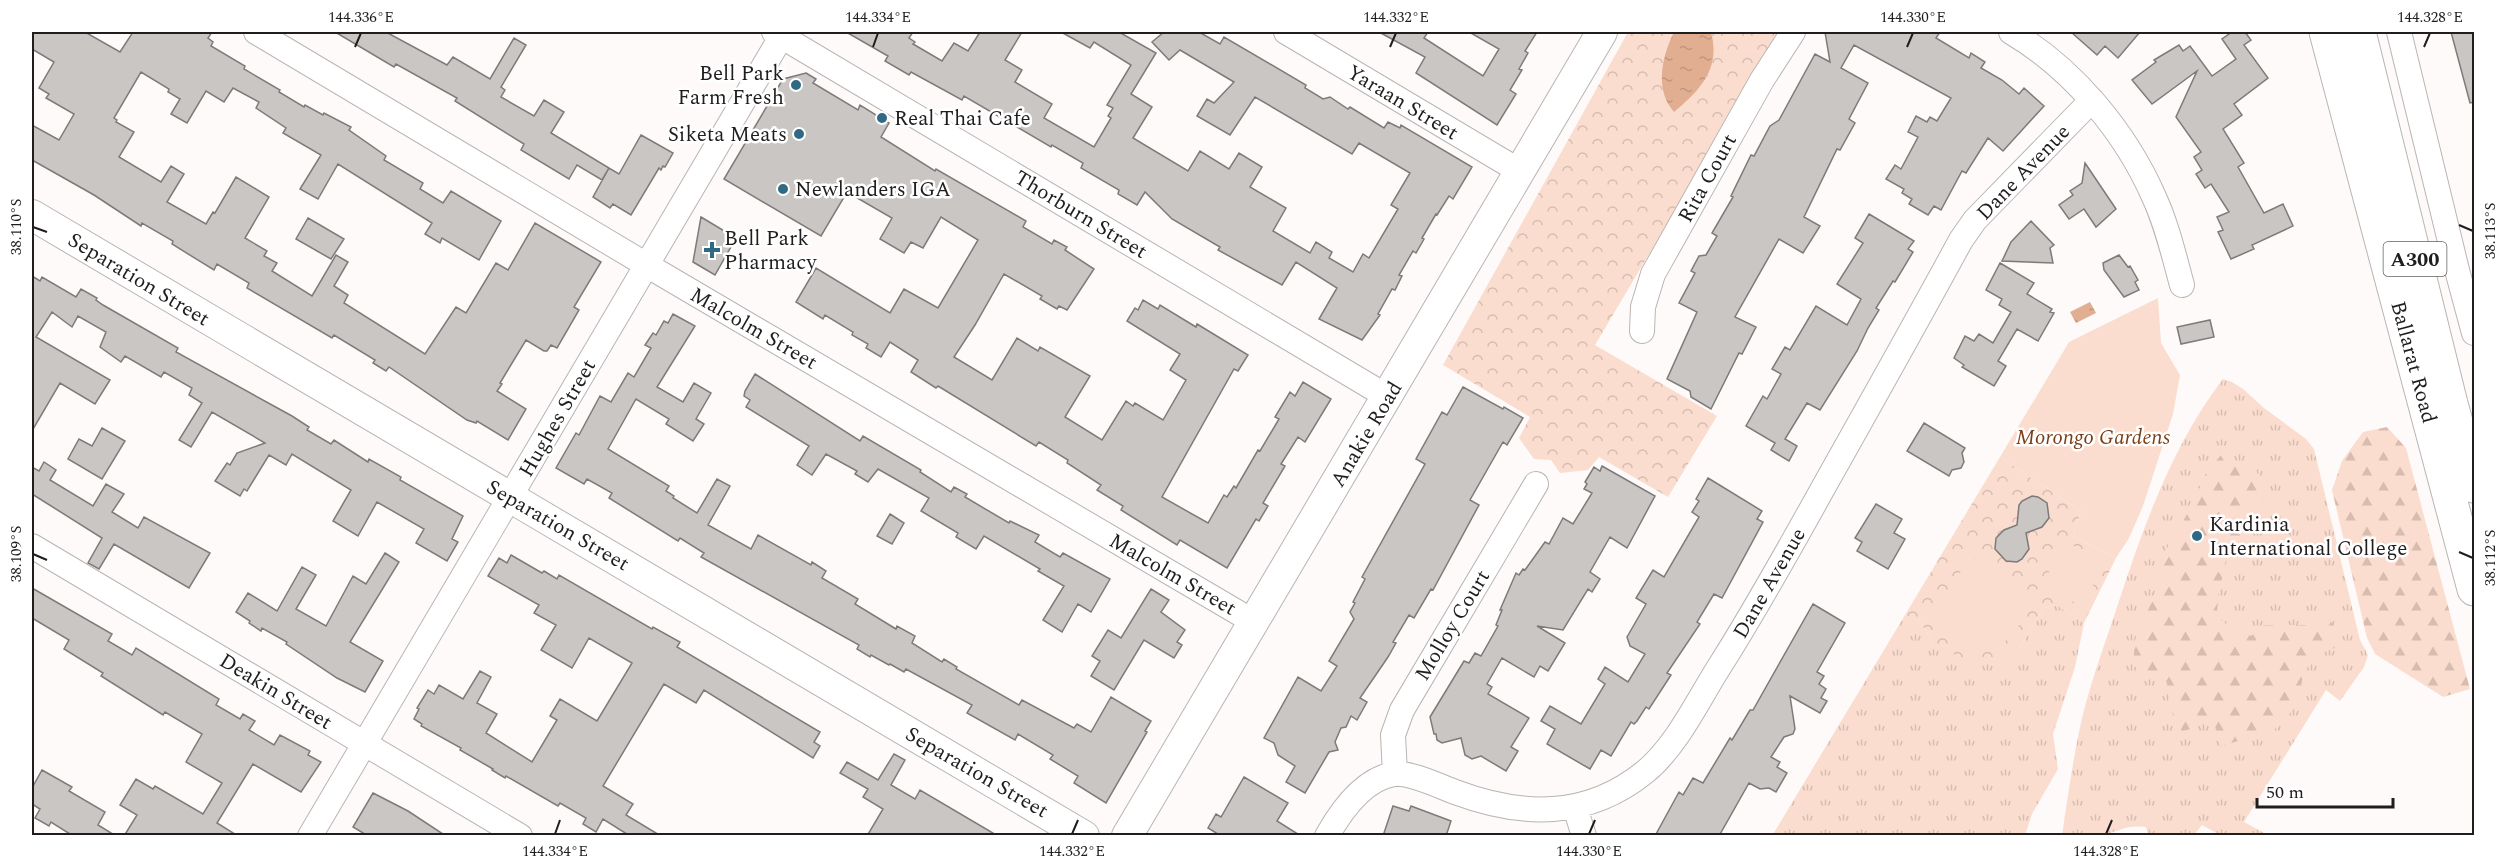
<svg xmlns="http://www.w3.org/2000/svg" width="2506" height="867" font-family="Spectral,serif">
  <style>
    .grass { fill: url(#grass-tufts) }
    .forest { fill: url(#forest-firs) }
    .park { fill: url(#park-crowns) }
    .garden { fill: #faddce }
    .water { fill: url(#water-ripples) }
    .building { fill: #c9c6c4; stroke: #7d7a79; stroke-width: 1.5 }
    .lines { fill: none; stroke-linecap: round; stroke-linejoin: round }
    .minor-casing { stroke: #b9b5b3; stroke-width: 26 }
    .major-casing { stroke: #b9b5b3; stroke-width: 32 }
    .highway-casing { stroke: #b9b5b3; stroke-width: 35 }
    .minor { stroke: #fff; stroke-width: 24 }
    .major { stroke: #fff; stroke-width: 30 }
    .highway { stroke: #fff; stroke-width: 33 }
    .ticks { fill: none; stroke: #1f1d1d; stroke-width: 2 }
    .poi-dot { fill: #306983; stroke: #fff; stroke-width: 2 }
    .labels { text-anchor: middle; stroke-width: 5; stroke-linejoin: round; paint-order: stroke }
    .shield { fill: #fff; stroke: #626161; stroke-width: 1.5 }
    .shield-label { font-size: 20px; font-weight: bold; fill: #1f1d1d }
    .poi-label { font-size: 21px; fill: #1f1d1d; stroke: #fff; text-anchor: start }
    .street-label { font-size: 21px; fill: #1f1d1d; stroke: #fff }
    .park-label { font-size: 21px; font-style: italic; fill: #7b3d15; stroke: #fff }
    .neatline { fill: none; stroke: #1f1d1d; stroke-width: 2 }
    .ticks-label { font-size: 15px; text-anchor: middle; fill: #1f1d1d }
  </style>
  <defs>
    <pattern id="grass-tufts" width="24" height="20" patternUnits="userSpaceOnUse" patternTransform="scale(1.5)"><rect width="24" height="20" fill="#faddce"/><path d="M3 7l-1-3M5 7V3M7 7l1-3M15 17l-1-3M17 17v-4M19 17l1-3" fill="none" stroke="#d6bdb0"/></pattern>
    <pattern id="forest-firs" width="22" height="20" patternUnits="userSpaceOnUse" patternTransform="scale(1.5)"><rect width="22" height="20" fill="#faddce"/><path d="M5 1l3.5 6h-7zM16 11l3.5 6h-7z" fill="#d6bdb0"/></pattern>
    <pattern id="park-crowns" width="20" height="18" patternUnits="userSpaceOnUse" patternTransform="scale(1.5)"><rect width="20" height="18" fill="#faddce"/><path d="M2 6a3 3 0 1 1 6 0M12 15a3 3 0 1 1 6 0" fill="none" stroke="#d6bdb0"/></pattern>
    <pattern id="water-ripples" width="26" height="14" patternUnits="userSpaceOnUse" patternTransform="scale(1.5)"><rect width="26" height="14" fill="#e1ae92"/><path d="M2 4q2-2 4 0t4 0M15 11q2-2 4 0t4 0" fill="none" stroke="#c1957d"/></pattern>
  </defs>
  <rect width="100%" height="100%" fill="#fefaf9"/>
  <path class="grass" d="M2223,379L2232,382L2243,389L2264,408L2306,439L2314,449L2360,640L2368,655L2364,667L2340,701L2326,690L2244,822L2268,835H2220L2202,825L2194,835H2148L2146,827C2125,825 2124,829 2105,835C2094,839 2075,835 2062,836C2067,801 2072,766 2079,732C2088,688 2105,644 2119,601C2144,525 2173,444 2223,379Z
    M2057,605L2084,623L2075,667L2053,734L2058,769L2032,814L2025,835L1772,836L1905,615L1919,621L1934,644L2020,648L2043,608Z"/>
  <path class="forest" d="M2387,427L2406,448L2470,689L2443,697L2375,654L2367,638L2332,490L2342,461L2363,432Z
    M2221,455L2253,467L2266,485L2262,504L2226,560L2218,597L2217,616L2228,626L2251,636L2264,625H2307L2329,619L2339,632L2337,647L2320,654L2304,671L2300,691L2289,715L2273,731L2221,746L2213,720L2182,732L2174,719L2169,700L2167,683L2158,674L2133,666L2135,640L2155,594L2167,548L2192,506L2206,473Z"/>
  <path class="park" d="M1628,32H1781L1595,345L1717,416L1668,497L1599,457L1588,470L1560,473L1551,460L1534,459L1519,438L1530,417L1443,365Z
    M2000,457L2081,511L2073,536L2116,558L2084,623L2057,605L2043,608L2020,648L2000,662L1974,665L1934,644L1919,621L1905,615Z"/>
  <path class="garden" d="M2158,298L2161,343L2180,375L2173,414L2143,506L2129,538L2116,558L2073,536L2081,511L2000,457L2069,342Z
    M2066,542L2105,563L2082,606L2041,586Z
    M1970,555L2036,595C2022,620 2006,659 1971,648C1957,644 1943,632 1931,625Z"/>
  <path class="water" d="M1674,32H1711C1721,69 1700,90 1674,112C1654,89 1662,57 1674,32Z
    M2090,302L2096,313L2076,323L2070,312Z"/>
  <path class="building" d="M32,32H85L120,52L133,32H212L208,38L213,42L211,46L245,66L244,69L280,90L279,92L304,107L305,105L323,115L324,113L351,127L349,130L386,156L384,160L423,183L420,189L443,203L451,191L501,221L479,260L442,238L440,243L425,234L432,223L338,164L318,199L300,189L321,155L283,133L286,128L256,108L259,102L233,88L224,102L206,91L187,123L171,114L180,99L168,92L169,89L141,72L114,118L117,120L116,122L134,132L119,157L161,182L171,166L184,174L167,202L206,224L213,212L215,213L236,177L269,197L245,238L267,251L264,256L277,263L272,271L312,296L336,255L348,262L334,286L348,295L344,303L425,354L456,307L466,313L496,263L508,270L535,223L601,262L574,307L579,310L557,348L551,345L547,351H544L526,340L500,383L502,384L497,391L526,409L508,440L477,421L476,423L467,420L389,367L386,371L373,363L375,360L334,335L332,338L247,288L249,283L217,264L214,270L172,244L173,241L142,223L141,226L94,195L32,160V125L59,140L74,114L46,98L49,94L39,88L54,62L32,49Z
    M335,32H386L447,65L453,57L490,79L514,38L526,45L501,87L505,90L501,97L534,116L544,100L564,112L551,133L609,168L602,180L577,165L569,179L521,150L524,144L455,101L457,98L396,64L394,67Z
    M846,32H913L909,38L915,42L913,44L942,61L954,43L968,51L980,32H1022L1005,60L1022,70L1015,82L1052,104L1044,118L1094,147L1111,118L1108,116L1113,108L1107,105L1131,65L1094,42L1090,48L1061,32H1119L1156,53L1131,94L1152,107L1133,138L1188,171L1200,151L1229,169L1239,153L1262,167L1250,187L1286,208L1273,231L1310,253L1316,242L1332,252L1329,258L1353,272L1363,254L1369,258L1398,209L1391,205L1410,173L1359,143L1352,154L1255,97L1230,135L1197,116L1207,99L1214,103L1234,82L1180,50L1169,60L1152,42L1164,32H1199L1220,44L1224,37L1306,85L1305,88L1323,99L1330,97L1348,109L1350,107L1384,128L1388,122L1400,128L1401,125L1472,167L1453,199L1449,196L1437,215L1436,214L1422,238L1424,239L1416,253L1413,251L1399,275L1402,276L1395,290L1392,289L1378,314L1380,315L1362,340L1319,319L1337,288L1296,262L1282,285L1218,250L1220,247L1172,219L1145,192L1137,205L1118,194L1119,190L1081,168L1083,163L1052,145L1051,147L964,96L962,100L911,72L909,75L885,61L888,56Z
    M1379,32H1428L1424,38L1483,76L1499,49L1469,32H1537L1525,51L1528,53L1519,69L1522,70L1510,90L1516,94L1497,125L1416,73L1425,57Z
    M1825,32H1940L1936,38L1969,58L1971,53L1985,62L1981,68L2002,80L2019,94L2024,88L2044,106L2003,151L1988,138L1966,173L1962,171L1941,210L1934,206L1928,215L1909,204L1912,199L1902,193L1904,189L1886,179L1895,165L1901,169L1918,137L1908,132L1916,116L1927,122L1930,117L1937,121L1951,98L1854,45L1841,68L1868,83L1849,119L1855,123L1840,150L1837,149L1804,217L1820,226L1803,253L1779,239L1735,317L1756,327L1742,354L1739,353L1711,409L1691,397L1690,391L1667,379L1697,312L1679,303L1695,273L1691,271L1699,256L1706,255L1717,236L1712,233L1733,197L1731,196L1751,155L1754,156L1770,126L1779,120L1815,54L1830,62Z
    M2071,32H2140L2118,58L2105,46L2097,55Z
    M2232,32H2245L2251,40L2244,45L2268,78L2234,104L2242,115L2223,129L2244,163L2238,167L2264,213L2283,204L2293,226L2252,245L2254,249L2231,259L2218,232L2223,230L2217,217L2229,212L2211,184L2205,188L2196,174L2202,170L2194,157L2201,152L2176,117L2197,71L2152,104L2132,80L2156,62L2154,60L2179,45L2183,51L2190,46L2212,76L2236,59L2222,39Z
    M2451,32H2473L2475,102L2470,103Z
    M806,73L816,79L813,83L858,110L860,105L889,123L881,137L935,171L936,169L1026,221L1023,227L1052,244L1054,240L1067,247L1065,250L1094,269L1067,310L1059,306L1057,309L1040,299L1042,296L1004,274L975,325L954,357L992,380L1017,338L1038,351L1040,347L1090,376L1065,417L1102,440L1126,401L1133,406L1135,403L1163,420L1186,380L1170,370L1180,354L1127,321L1135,308L1138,310L1143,300L1158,309L1160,305L1196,327L1197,324L1248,355L1238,371L1234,369L1162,497L1208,523L1224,495L1227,497L1234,486L1236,488L1258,450L1260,451L1279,419L1275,417L1290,392L1295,396L1303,382L1331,399L1305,442L1298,437L1281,464L1285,466L1263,503L1268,506L1259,521L1256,519L1227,568L1180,540L1177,545L1121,510L1123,506L1097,490L1101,485L1067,463L1068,460L1039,442L1036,446L938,386L936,388L911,372L918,360L890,342L881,357L866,348L868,344L852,335L853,332L825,315L823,319L796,302L816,268L890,313L904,289L938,308L978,240L941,217L923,248L911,242L904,253L880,239L892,218L847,192L821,236L724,179L783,79Z
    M641,135L673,153L665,167L663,166L661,170L659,168L631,215L613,204L610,208L593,197L609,168L619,174Z
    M2085,163L2116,209L2096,227L2084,209L2069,219L2059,205L2073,195L2070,191L2082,183Z
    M1869,214L1914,241L1908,249L1913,252L1895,282L1893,281L1876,308L1879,310L1868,328L1857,351L1820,410L1807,403L1785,439L1797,446L1789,461L1771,450L1775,443L1746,426L1763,396L1767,399L1781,374L1772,369L1785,347L1790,350L1816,306L1847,325L1861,299L1837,284L1863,243L1855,238Z
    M701,217L736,238L715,275L693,262Z
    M308,218L344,239L331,259L296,239Z
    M2031,221L2054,245L2050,248L2053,263L2002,261L2011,242Z
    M2119,255L2128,267L2130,266L2138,280L2135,282L2139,290L2124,297L2104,270L2103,263Z
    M2000,263L2034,283L2027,294L2052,309L2050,312L2054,313L2038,341L2017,329L1998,361L2006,366L1994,386L1962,367L1964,365L1954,358L1965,336L1974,341L1979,334L1993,343L2011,312L1999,305L2002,299L1986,290Z
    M32,276L40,281L42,277L76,297L81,289L97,298L96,300L103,305L178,348L176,352L292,416L309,427L307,430L331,444L334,440L368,462L369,459L401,477L400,480L463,516L452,539L458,542L447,561L416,543L424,529L377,502L358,536L333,521L351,490L292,454L286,465L269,455L247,491L244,489L240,496L215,481L227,463L230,465L237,453L265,443L212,412L191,447L179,440L202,403L189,395L192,388L164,372L161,377L125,356L121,362L100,347L106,332L78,316L72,327L52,312L36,337L110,380L95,404L60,383L32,431Z
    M673,314L695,326L657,387L683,402L694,383L711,393L696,419L704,424L693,441L666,424L669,419L636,399L608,449L669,486L666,491L674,496L673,498L697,513L717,479L730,486L708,525L751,549L758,535L811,565L812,562L826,571L822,578L858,599L855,604L896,629L897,626L915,636L912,643L942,662L944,659L957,667L956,669L1019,705L1022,700L1074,728L1077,724L1091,732L1111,697L1151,721L1145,731L1147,732L1106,803L1074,783L1078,776L1050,759L1053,755L1018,734L1015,740L967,713L972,705L906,669L904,672L890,664L889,665L871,655L870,657L857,649L859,645L701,557L704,553L680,538L678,541L609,498L612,493L587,479L584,484L556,468L576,433L579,435L600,396L611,402L628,373L634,377L651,348L645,345L653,333L656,335L664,321L668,323Z
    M2210,320L2214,337L2181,344L2177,327Z
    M755,374L860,441L863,436L921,470L920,472L951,492L954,487L967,494L965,497L1009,523L1010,521L1039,535L1035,542L1060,557L1063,553L1110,579L1091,612L1078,604L1062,632L1043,620L1064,586L1038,571L1040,569L984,536L976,549L956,537L958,533L921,511L929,498L878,469L868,482L855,474L857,471L826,454L812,475L797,465L809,446L746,407L750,400L744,396L745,391Z
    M1463,387L1503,409L1504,407L1523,418L1507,445L1503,442L1470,500L1479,505L1433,590L1431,589L1414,618L1409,615L1393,642L1396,643L1388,657L1360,698L1367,702L1357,720L1351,716L1346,727L1341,728L1335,742L1338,750L1329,752L1305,793L1286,782L1295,766L1278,755L1274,743L1264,738L1298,677L1321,691L1337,666L1329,661L1354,619L1350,612L1355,603L1353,602L1365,579L1362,577L1425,464L1416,459L1442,412L1447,415Z
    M1924,423L1965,448L1962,453L1964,462L1961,468L1952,470L1949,476L1907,451Z
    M102,428L125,441L102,479L68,459L79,439L92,446Z
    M44,462L56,470L50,480L93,506L106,484L124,494L112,512L138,528L144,517L210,553L189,588L114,544L99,569L88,563L102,538L32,494V467L39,471Z
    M1602,466L1655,496L1627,548L1610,537L1590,572L1600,579L1592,592L1588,589L1563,630L1537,626L1565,643L1548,671L1540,666L1534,677L1502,658L1487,684L1492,687L1488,694L1529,718L1511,747L1518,751L1506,771L1481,756L1472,759L1465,755L1461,738L1442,743L1437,740L1436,734H1434L1430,717L1464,661L1469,663L1475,653L1481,656L1498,626L1496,625L1502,610H1500L1516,573L1519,575L1523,569L1525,570L1545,542L1549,544L1563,518L1573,524L1592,493L1584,489L1587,484L1585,482L1594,467L1600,471Z
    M1708,478L1762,511L1757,519L1763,522L1722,598L1714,594L1697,622L1700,624L1667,673L1671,675L1649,709L1646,707L1637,721L1634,724L1631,722L1611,756L1601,750L1590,769L1547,744L1555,729L1541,721L1550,706L1581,724L1605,684L1598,679L1605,667L1628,682L1645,654L1630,646L1627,637L1646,604L1636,598L1653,570L1664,577L1699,517L1692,512L1699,501L1696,499Z
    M2032,496L2038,497L2047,503L2049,518L2042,527L2026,533L2029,549L2022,559L2017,562L2006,561L1995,549L1996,538L2004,530L2017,525L2019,505L2022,501Z
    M1876,504L1902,519L1894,533L1905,539L1888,569L1857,551L1862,542L1855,538Z
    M890,514L904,523L892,544L877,536Z
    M385,553L399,562L350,642L383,661L365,692L337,678L286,644L287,642L262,628L261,631L249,623L250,621L236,612L248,593L277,611L302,567L316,575L296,609L326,626L353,576L366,584Z
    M511,555L542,573L544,571L557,579L559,575L652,629L653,627L680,642L677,647L820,732L814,742L820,746L813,758L704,690L696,703L664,684L603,786L633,804L626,815L661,836H630L603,819L596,832L583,824L586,818L560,803L558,806L506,776L505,778L492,770L493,769L460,750L461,748L421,726L422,724L414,719L419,709L417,708L428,690L434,694L439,685L463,699L480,671L491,677L477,703L497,714L486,733L532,762L557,720L550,716L560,699L597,721L632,663L589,638L572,668L541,650L556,625L534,613L539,605L488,576L499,558L507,563Z
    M32,588L112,634L108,641L132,655L136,648L219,699L216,705L240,719L243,714L255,721L249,730L274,745L280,735L310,751L308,755L321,762L301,792L253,764L217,823L238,836H124L137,815L120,805L136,779L153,789L155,786L203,814L222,783L186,762L202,734L165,712L163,715L101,676L103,673L64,649L69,640L32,618Z
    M1151,589L1169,600L1161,612L1185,630L1177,642L1182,645L1174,658L1144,640L1114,690L1091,676L1100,661L1092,656L1108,630L1121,638Z
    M1813,604L1845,623L1817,672L1824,676L1819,684L1826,689L1821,698L1827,701L1820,713L1790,696L1795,729L1793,734L1784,737L1771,757L1780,762L1777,767L1787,773L1776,792L1769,788L1760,789L1749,783L1719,836H1655L1679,792L1683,795L1693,778L1703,783L1730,738L1732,740L1750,710H1753Z
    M894,754L905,760L891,785L915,799L920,790L998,836H867L883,809L863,797L868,789L840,773L847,762L878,780Z
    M42,770L72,787L69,791L105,812L98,825L116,836H73L51,822L49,826L35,818L40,809L32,804V788Z
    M1244,777L1288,803L1277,821L1301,836H1221L1208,828L1216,814L1221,817Z
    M373,793L408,811L446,836H368L353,827Z
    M1393,806L1409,811L1411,806L1451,821L1446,836H1383Z"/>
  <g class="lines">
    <defs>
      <path id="minor" d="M256,32L655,270L1254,622
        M774,32L1388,397
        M1286,32L1521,172
        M2011,32C2073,69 2125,131 2154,197C2167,225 2174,256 2182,285
        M2399,32L2457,270L2474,333
        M1642,331L1643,307L1653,274L1762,80L1793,32
        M32,546L520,836
        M1395,774L1393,735L1402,710L1536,484
        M1575,807L1584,836
        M310,836L784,32
        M1327,836C1341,811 1364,779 1394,774C1410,772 1439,786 1455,792C1522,817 1587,819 1645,772C1677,746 1699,698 1721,664C1759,604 1793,542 1827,481C1872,401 1917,321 1961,240L1975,220L2092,100"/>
      <path id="major" d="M32,215L1084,836
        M1127,836L1602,32"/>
      <path id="highway" d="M2326,32L2474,589
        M2359,32L2451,404L2474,486"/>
    </defs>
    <use href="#minor" class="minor-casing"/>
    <use href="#major" class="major-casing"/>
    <use href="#highway" class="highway-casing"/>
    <use href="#minor" class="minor"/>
    <use href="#major" class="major"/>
    <use href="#highway" class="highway"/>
  </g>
  <path class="ticks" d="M355,47L361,33M873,47L878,33M1390,47L1396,33M1907,47L1913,33M2424,47L2430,33M2459,225L2473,231M33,227L47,232M2459,552L2473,558M33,554L47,560M555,834L560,820M1072,834L1078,820M1589,834L1595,820M2106,834L2112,820"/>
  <g class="poi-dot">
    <circle cx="796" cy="85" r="6"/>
    <circle cx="882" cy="118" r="6"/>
    <circle cx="799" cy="134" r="6"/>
    <circle cx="783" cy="189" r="6"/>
    <path d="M709 241h6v6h6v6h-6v6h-6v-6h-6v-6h6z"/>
    <circle cx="2197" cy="536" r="6"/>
  </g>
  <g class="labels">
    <rect class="shield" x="2383.5" y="242" width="63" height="34" rx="4.5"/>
    <g class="shield-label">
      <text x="2415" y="266">A300</text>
    </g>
    <g class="poi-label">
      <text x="784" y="80" text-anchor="end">Bell Park<tspan x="784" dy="24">Farm Fresh</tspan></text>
      <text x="894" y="125">Real Thai Cafe</text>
      <text x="787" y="141" text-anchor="end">Siketa Meats</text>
      <text x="795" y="196">Newlanders IGA</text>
      <text x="724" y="245">Bell Park<tspan x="724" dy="24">Pharmacy</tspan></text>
      <text x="2209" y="531">Kardinia<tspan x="2209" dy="24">International College</tspan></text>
    </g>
    <g class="street-label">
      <text transform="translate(1403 102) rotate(31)" y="7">Yaraan Street</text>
      <text transform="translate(2023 172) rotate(-46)" y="7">Dane Avenue</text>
      <text transform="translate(1707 178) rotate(-61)" y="7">Rita Court</text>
      <text transform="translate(1081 214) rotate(31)" y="7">Thorburn Street</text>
      <text transform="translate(139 279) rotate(31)" y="7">Separation Street</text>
      <text transform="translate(754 328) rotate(30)" y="7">Malcolm Street</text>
      <text transform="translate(2414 362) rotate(75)" y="7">Ballarat Road</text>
      <text transform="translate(557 418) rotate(-60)" y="7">Hughes Street</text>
      <text transform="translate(1366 434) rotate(-59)" y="7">Anakie Road</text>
      <text transform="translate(558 525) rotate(30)" y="7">Separation Street</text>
      <text transform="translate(1173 574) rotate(30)" y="7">Malcolm Street</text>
      <text transform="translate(1769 583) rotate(-60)" y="7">Dane Avenue</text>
      <text transform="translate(1452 625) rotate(-59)" y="7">Molloy Court</text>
      <text transform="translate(276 691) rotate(31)" y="7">Deakin Street</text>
      <text transform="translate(977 772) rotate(30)" y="7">Separation Street</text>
    </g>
    <g class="park-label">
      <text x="2093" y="444">Morongo Gardens</text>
    </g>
  </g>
  <rect width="2506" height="867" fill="none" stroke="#ffffff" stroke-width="66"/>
  <path d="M2257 798v9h136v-9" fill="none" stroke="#1f1d1d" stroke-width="3"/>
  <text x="2266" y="798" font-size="18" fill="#1f1d1d" stroke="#ffffff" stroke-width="4.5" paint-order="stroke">50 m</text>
  <rect x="33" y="33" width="2440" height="801" class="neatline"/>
  <g class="ticks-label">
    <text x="361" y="22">144.336°E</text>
    <text x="878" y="22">144.334°E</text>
    <text x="1396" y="22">144.332°E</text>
    <text x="1913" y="22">144.330°E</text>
    <text x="2430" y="22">144.328°E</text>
    <text transform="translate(16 227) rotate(-90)" y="5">38.110°S</text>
    <text transform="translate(2490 231) rotate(-90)" y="5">38.113°S</text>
    <text transform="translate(16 554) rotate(-90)" y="5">38.109°S</text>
    <text transform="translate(2490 558) rotate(-90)" y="5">38.112°S</text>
    <text x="555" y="856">144.334°E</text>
    <text x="1072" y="856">144.332°E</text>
    <text x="1589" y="856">144.330°E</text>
    <text x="2106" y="856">144.328°E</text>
  </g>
</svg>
